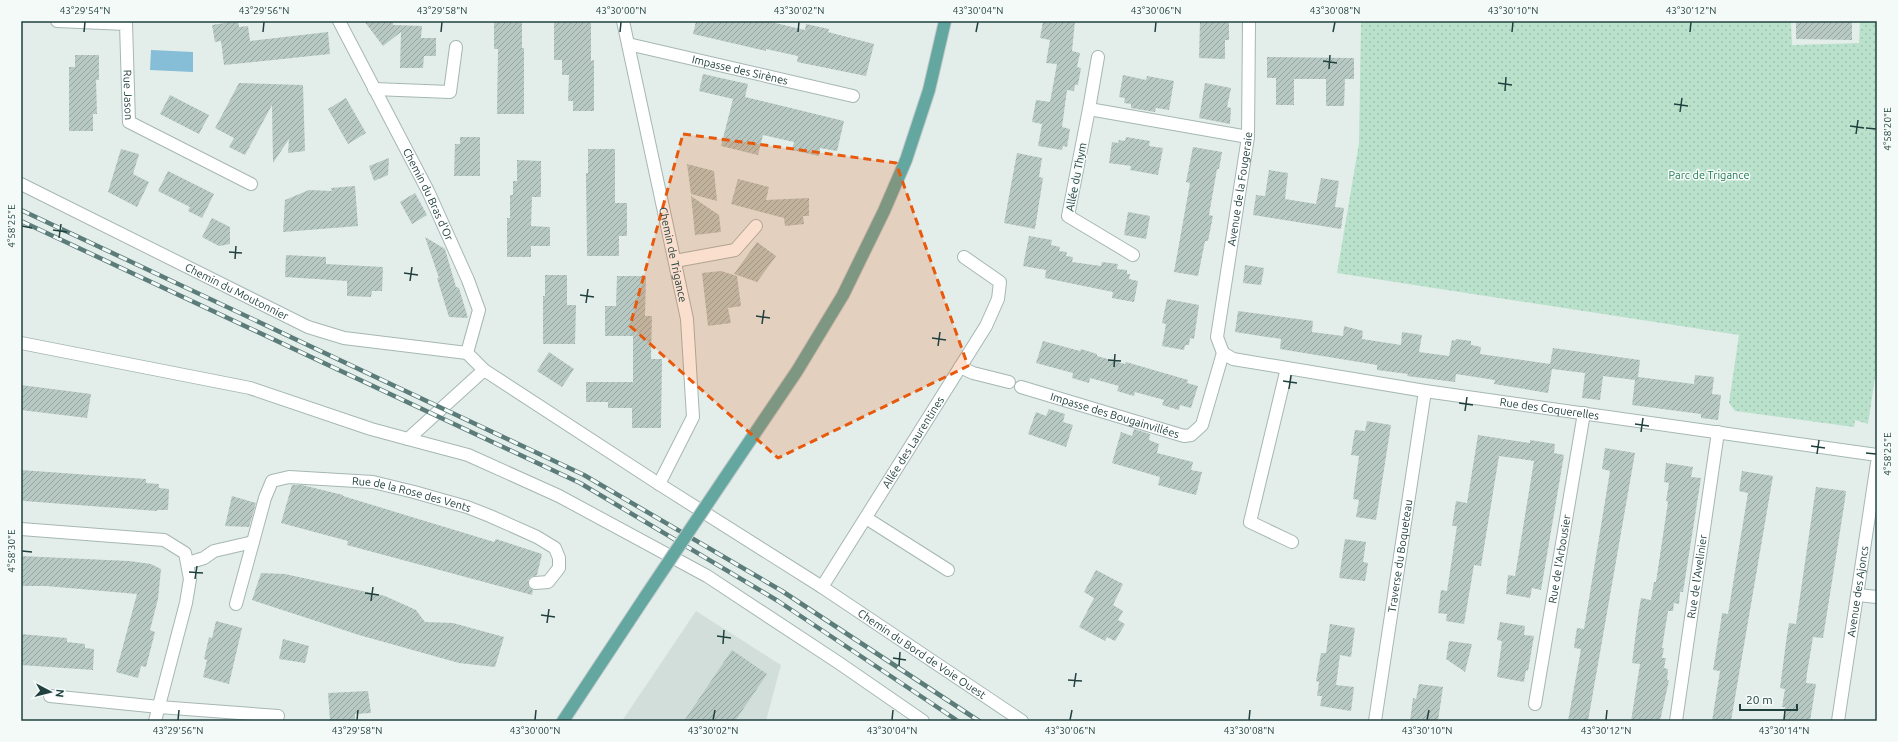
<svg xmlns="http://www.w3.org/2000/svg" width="1898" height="742" font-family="Ubuntu,sans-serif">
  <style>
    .built { fill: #d1deda }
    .park { fill: url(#park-dots) }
    .water { fill: #86bdd7 }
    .building { fill: url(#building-hatch) }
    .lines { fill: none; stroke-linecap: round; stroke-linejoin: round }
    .minor-casing { stroke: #a5b7b4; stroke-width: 14 }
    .major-casing { stroke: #c1cac9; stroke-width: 14 }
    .minor { stroke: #fff; stroke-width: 12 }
    .major { stroke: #64a7a1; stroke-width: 12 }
    .rail-casing { stroke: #5b7c79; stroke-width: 4.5 }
    .rail { stroke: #f4faf8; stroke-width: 3; stroke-dasharray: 9; stroke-linecap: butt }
    .major-bridge-casing { stroke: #c1cac9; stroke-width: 14; stroke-linecap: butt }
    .major-bridge { stroke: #64a7a1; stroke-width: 12 }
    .marked { fill: #e8590c; fill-opacity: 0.2; stroke: #e8590c; stroke-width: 3; stroke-dasharray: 8 5; stroke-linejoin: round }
    .ticks { fill: none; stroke: #21413e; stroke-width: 1.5 }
    .labels { text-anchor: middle; stroke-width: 3; stroke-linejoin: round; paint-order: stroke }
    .street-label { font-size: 11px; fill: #21413e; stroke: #f4faf8 }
    .park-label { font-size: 11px; fill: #277b56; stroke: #f4faf8 }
    .neatline { fill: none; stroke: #21413e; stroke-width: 1.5 }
    .ticks-label { font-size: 10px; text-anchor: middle; fill: #21413e }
  </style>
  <defs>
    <pattern id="park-dots" width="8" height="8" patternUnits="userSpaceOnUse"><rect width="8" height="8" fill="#bae1cb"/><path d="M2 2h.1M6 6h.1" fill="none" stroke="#a0c2af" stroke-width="1.8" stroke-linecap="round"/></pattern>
    <pattern id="building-hatch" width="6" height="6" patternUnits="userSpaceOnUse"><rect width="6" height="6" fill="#b8c9c4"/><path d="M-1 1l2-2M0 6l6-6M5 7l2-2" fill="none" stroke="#95a5a1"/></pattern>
  </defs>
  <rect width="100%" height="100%" fill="#e3eeeb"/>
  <path class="built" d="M696,611L781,665L766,721H622Z"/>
  <path class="park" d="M1361,21H1791L1792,45L1859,43L1860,21H1877V364L1868,424L1855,420L1854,427L1735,411L1729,403L1739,335L1337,273L1359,143Z"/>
  <path class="water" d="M151,50L193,52V72L150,70Z"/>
  <path class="building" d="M238,21L239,27L248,26L250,41L328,32L330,54L224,65L221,41L215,42L212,25Z
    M364,21H393V25L422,26L421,38H436V56H424L423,68H400L401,32L383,46Z
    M554,21H591V61L594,60V111H573V101H568L569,75H562V60H554Z
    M696,21H767L805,30L806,24L829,29L828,32L874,44L866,76L797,62L798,56L766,49V51L693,34Z
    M1043,21H1075L1072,51L1080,53L1077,67L1081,68L1078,85H1075L1074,91L1067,90L1062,127L1070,129L1067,147L1063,146L1062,150L1038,146L1042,124L1032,122L1036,100L1050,102L1057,64L1046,63L1050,40L1040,38Z
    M1200,21H1229V40H1225V59L1199,58Z
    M1796,21H1852V40L1796,39Z
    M494,22H522V48H524V114H497L498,49H494Z
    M75,55H99V80H96L97,114H93V131H69V67H75Z
    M1267,57L1354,58V79H1345L1344,106H1326V79H1294V105H1276V78H1267Z
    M703,74L748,84L745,97L844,121L837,151L820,148L819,156L792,150L794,142L763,135L758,155L721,146L733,99L699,91Z
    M1123,75L1146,80L1147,76L1174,81L1169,110L1156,108L1155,112L1131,108V104L1124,103L1125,98L1119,97Z
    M239,83L303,85L305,151L288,153L289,139L273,163L272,105L245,155L229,147L234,138L215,128Z
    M1205,83L1231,88L1227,107L1231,108L1230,124L1199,118Z
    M170,95L209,115L199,134L160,114Z
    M346,98L366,133L348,144L328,109Z
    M460,137H480V176H454L455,144H460Z
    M1126,137L1150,141L1149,146L1163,148L1158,175L1130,170L1131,166L1109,163L1112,142L1118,143L1119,140L1125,141Z
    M1193,147L1222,152L1219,169H1217L1209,215L1213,216L1208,241H1205L1198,276L1174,272L1190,183L1186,182Z
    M121,149L139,154L133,174L149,182L137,207L108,192Z
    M588,149H615V203H627V236H619V256H587L586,173H588Z
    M1017,153L1042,158L1039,177L1043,178L1035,229L1004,223Z
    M389,158L388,175L374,181L369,166Z
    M517,160L541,161V197H532L531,226L550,227V246H531V257H507V218H510V195H513V181H517Z
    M687,164L714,171L717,201L691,194Z
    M1269,170L1288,173L1285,199L1316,204L1321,178L1339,181L1335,207L1344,208L1341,229L1253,215L1256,195L1265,196Z
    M168,171L214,194L202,218L188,211L190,207L158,191Z
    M738,179L769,187L766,200L809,198V216H803L804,224L785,226L784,218L731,204Z
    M355,186L358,226L283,232L285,200L309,190L332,191L331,188Z
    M415,193L427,215L412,224L400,202Z
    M691,196L719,215L721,232L695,235Z
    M1128,212L1150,216L1146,239L1124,235Z
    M212,218L230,227V244L219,246L202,237Z
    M1029,236L1052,240L1051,245L1060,247L1059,251L1067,252L1066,256L1073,257L1072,262L1101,266L1102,262L1118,264L1117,269L1127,270V274H1130L1129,279L1138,281L1134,302L1112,298L1113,292L1045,278L1046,270L1023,266Z
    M425,237L445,249L456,287L459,288L461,295L468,318L449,317L437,278H439Z
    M757,242L776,256L757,282L734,274Z
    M286,255L326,257V264L383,267L382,291H372L371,297L347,296V281L285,277Z
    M1245,265L1264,268L1261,285L1243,283Z
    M721,271L737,276L741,306L728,308L731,323L708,326L702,273Z
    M545,275H567V305H576L575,344H543V296H545Z
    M617,276H646L645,316H652L651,359H662L661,428H632V408H608V402H586V382H633V336H605V306H616Z
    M1167,299L1199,305L1194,339L1190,338L1189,345H1185L1184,350L1162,346L1166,324L1162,323Z
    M1238,311L1313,321L1312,332L1343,336L1344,326L1363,331L1362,339L1401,345L1402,332L1422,335L1419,352L1449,356L1452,340L1455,341L1456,339L1471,341V345L1481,347L1480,354L1550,364L1553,348L1640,360L1638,377L1694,384L1695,375L1714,377L1712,394L1721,395L1718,420L1701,418V414L1632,405L1635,380L1603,376L1600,400L1582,398L1585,373L1552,369L1548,393L1494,384L1495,380L1456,374L1455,382L1407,376L1408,374L1377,370V365L1280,349L1281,339L1235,332Z
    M1043,341L1080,351L1081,349L1097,354V356L1125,364L1126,362L1188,380L1187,383L1198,386L1191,408L1180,405L1179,410L1162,405L1164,400L1135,392L1134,396L1117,391L1119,386L1090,378L1089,383L1072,378L1073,373L1036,363Z
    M549,352L574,369L562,387L537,371Z
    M21,385L91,394L87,418L21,410Z
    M1049,409L1065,414L1063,422L1073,425L1066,447L1028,434L1036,412L1046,416Z
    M1367,421L1391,425L1376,520L1356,517L1359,500L1353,499L1359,456L1351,455L1355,430L1365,431Z
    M1134,429L1150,434L1149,440L1159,444L1157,453L1193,462L1191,470L1202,472L1196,495L1158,485L1160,477L1112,463L1121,432L1132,436Z
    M1478,435L1530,443V440L1555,444L1554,453L1564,455L1541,590L1532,588L1530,598L1506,594L1508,575L1515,576L1534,461L1499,456L1481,566L1474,565L1464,624L1446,621L1447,614L1438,613L1441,590L1447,591L1457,526H1452L1456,501L1467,503Z
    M1605,448L1635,453L1588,721H1568L1581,649L1574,648L1575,640L1577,628L1584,629L1610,471L1602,469Z
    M1666,463L1693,467L1691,477L1701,478L1683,592H1680L1679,604L1674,603L1673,611H1668L1662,648H1664L1662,658H1666L1664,668L1668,669L1667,680H1669L1660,721H1631L1640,664L1632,663L1638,616L1641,598L1651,600L1654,582H1656L1668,502L1666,501L1669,483L1664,482Z
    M21,470L146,479V483L159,484V488L169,489L168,510H157V511L24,501L21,500Z
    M1742,471L1773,476L1731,721H1712L1720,671L1713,670L1721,621L1722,613L1728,614L1748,493L1739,491Z
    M292,485H302L343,495V496L494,542L496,539L542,554L537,575L531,577L528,580L529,587L533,590L532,595L347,545L348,541L281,523Z
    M1816,487L1846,491L1844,506L1823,638L1813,637L1807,673L1806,683L1816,684L1810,721H1783L1785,707H1782L1785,689L1780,688L1787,635L1789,623L1796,624Z
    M232,496L256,503L249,527L225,526Z
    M1345,539L1366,542L1363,562L1368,563L1365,581L1339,578Z
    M21,556L129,561L151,564L161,569L158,599L150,630L155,632L146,667L141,666L138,678L116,672L137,594L46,586H21Z
    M1096,570L1123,584L1113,605L1123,611L1118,620L1125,624L1115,641L1107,637L1105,641L1079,627L1094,598L1084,592Z
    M261,573L285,574L385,596L416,610L425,622L453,623L504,637L495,667L459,663L359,635L252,600Z
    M216,621L242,628L229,684L203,677L207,660L204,659L209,637L212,638Z
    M1500,622L1525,626L1524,635L1534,636L1528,671L1526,670L1524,682L1497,677L1502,641L1497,640Z
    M1330,624L1355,628L1351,657L1340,655L1336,685L1354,687L1351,711L1320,706L1322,696H1317L1319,682L1316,681L1321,653H1326Z
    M21,634L67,638V642L85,644V648L94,649L93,670L21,665Z
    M283,639L309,646L305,663L279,659Z
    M1449,641L1472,644L1465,672L1446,659Z
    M732,650L767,674L735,721H684Z
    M1419,684L1443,687L1438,721H1410L1413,698L1416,699Z
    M368,691L371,713L355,714V721H330L328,693Z"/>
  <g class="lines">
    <defs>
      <g id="minor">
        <path id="s1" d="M57,21L126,24L129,122L251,184"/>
        <path id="s2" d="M339,21L428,191L468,280L479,310L467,353L484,370L659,484L822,587L1022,721"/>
        <path id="s3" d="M623,21L687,319L693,417L659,484"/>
        <path id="s4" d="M628,44L853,96"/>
        <path d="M1098,57L1089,109L1068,216L1133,255"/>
        <path d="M374,89L450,92L456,47"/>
        <path d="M1089,109L1248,137"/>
        <path id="s5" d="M21,184L308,327L344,338L467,353"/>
        <path d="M675,261L735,250L756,226"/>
        <path d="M21,343L250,388L371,429L408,439L484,370"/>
        <path id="s6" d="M1223,353L1233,359L1425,391L1877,455"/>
        <path id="s7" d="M1223,353L1217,337L1248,137L1249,21"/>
        <path d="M960,367L973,373L1009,382"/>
        <path d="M1287,368L1250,522L1292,542"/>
        <path id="s8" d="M1021,387L1184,436L1191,435L1202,425L1223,353"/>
        <path d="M408,439L468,455L559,496L707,576L839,663L923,721"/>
        <path d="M866,518L948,570"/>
        <path d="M21,529L164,540L185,553L190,579L186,603L155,721"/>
        <path d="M188,563L204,558L214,551L253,542"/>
        <path id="s9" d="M822,587L986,326L998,299L1000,282L964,257"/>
        <path d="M1858,595L1877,597"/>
        <path id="s10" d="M236,604L265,498L272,481L289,477L373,482L414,492L467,507L490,516L537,537L555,548L559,558V568L548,582L535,583"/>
        <path d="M50,696L159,707L278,716"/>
        <path id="s11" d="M1535,704L1584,413"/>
        <path id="s12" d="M1375,721L1425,391"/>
        <path id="s13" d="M1676,721L1718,432"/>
        <path id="s14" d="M1838,721L1877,463"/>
      </g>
      <path id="major" d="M724,479L797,371L843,295L884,211L906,160L929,90L945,21
        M563,721L645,597"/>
    </defs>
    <use href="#minor" class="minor-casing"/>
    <use href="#major" class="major-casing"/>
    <use href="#minor" class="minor"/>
    <use href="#major" class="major"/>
    <defs>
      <path id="rail" d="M21,210L584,475L782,591L979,721
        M21,221L580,483L778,601L958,721"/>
    </defs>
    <use href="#rail" class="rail-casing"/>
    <use href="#rail" class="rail"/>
    <defs>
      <path id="major-bridge" d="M645,597L724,479"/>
    </defs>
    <use href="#major-bridge" class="major-bridge-casing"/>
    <use href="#major-bridge" class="major-bridge"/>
  </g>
  <path class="marked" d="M683,134L896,163L968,366L778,458L630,326Z"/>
  <path class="ticks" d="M84,32L85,22M263,32L264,22M441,32L442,22M620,32L621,22M798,32L799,22M976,32L978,22M1155,32L1156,22M1333,32L1335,22M1512,32L1513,22M1690,32L1691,22M1323,61L1337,63M1329,69L1330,55M1498,83L1512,85M1505,91L1506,77M1674,104L1688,106M1680,112L1682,98M1850,126L1864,128M1866,128L1876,129M1856,134L1858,120M22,226L32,228M53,230L67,232M59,238L61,224M229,252L242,253M235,259L236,246M404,273L418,275M410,281L412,267M580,295L594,297M586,303L588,289M756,316L770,318M762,324L764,310M932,338L946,340M938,346L940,332M1108,360L1121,361M1114,367L1115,354M1283,381L1297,383M1289,389L1291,375M1459,403L1473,405M1465,411L1467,397M1635,424L1649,426M1641,432L1643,418M1811,446L1825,448M1866,453L1876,454M1817,454L1819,440M22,551L32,552M189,572L203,573M195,579L197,566M365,593L379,595M371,601L373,587M541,615L555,617M547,623L549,609M717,636L731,638M723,644L724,630M893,658L906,660M899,666L900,652M1068,680L1082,681M1074,687L1076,673M178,720L179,710M357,720L358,710M535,720L536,710M713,720L715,710M892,720L893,710M1070,720L1072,710M1249,720L1250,710M1427,720L1429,710M1606,720L1607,710M1784,720L1785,710"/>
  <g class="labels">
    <g class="street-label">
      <text dy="4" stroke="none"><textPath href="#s4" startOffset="115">Impasse des Sirènes</textPath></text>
      <text dy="4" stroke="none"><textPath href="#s1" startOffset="140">Rue Jason</textPath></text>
      <text transform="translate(1076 177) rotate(-79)" y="4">Allée du Thym</text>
      <text dy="4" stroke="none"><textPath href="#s7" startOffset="167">Avenue de la Fougeraie</textPath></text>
      <text dy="4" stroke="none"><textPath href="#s2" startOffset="195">Chemin du Bras d'Or</textPath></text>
      <text dy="4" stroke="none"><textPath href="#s3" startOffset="239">Chemin de Trigance</textPath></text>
      <text dy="4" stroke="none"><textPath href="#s5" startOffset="241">Chemin du Moutonnier</textPath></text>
      <text dy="4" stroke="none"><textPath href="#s6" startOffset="332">Rue des Coquerelles</textPath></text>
      <text dy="4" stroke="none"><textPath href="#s8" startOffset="98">Impasse des Bougainvillées</textPath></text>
      <text dy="4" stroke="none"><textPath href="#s9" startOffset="171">Allée des Laurentines</textPath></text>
      <text dy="4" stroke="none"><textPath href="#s10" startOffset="270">Rue de la Rose des Vents</textPath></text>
      <text dy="4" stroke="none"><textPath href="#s12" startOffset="167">Traverse du Boqueteau</textPath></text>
      <text dy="4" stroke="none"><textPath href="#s11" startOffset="147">Rue de l'Arbousier</textPath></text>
      <text dy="4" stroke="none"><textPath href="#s13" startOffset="146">Rue de l'Avelinier</textPath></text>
      <text dy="4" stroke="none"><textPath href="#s14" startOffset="131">Avenue des Ajoncs</textPath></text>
      <text dy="4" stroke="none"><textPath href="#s2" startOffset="912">Chemin du Bord de Voie Ouest</textPath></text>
    </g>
    <g class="park-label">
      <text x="1709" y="179">Parc de Trigance</text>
    </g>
  </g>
  <rect width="1898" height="742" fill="none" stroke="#f4faf8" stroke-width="44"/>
  <g transform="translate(50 692) rotate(97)" stroke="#f4faf8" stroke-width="3" paint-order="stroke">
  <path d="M0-3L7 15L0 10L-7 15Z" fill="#21413e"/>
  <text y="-6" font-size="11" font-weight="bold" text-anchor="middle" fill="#21413e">N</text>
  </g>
  <path d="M1740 704v6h57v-6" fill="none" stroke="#21413e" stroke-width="2"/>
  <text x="1746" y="704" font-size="12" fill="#21413e" stroke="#f4faf8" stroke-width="3" paint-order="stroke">20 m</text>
  <rect x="22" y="22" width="1854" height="698" class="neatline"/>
  <g class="ticks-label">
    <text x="85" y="14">43°29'54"N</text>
    <text x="264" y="14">43°29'56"N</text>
    <text x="442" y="14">43°29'58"N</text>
    <text x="621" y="14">43°30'00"N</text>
    <text x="799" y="14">43°30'02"N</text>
    <text x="978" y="14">43°30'04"N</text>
    <text x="1156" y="14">43°30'06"N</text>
    <text x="1335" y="14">43°30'08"N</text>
    <text x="1513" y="14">43°30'10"N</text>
    <text x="1691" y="14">43°30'12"N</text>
    <text transform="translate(1887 129) rotate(-90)" y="4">4°58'20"E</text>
    <text transform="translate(11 226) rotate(-90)" y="4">4°58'25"E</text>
    <text transform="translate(1887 454) rotate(-90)" y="4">4°58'25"E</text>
    <text transform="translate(11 551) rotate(-90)" y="4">4°58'30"E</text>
    <text x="178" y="734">43°29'56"N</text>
    <text x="357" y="734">43°29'58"N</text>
    <text x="535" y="734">43°30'00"N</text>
    <text x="713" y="734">43°30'02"N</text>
    <text x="892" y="734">43°30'04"N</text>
    <text x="1070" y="734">43°30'06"N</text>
    <text x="1249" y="734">43°30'08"N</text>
    <text x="1427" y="734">43°30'10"N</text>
    <text x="1606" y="734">43°30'12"N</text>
    <text x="1784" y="734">43°30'14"N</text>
  </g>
</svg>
